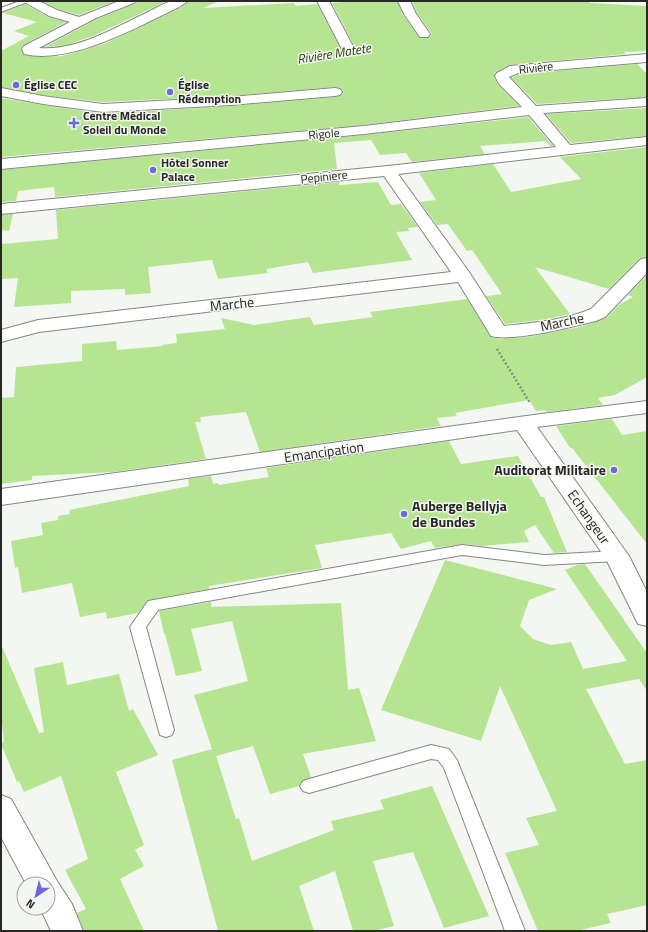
<svg xmlns="http://www.w3.org/2000/svg" width="648" height="932" font-family="'Titillium Web',sans-serif">
  <style>
    .building { fill: #b6e592 }
    .lines { fill: none; stroke-linecap: round; stroke-linejoin: round }
    .lane-casing { stroke: #848682; stroke-width: 2 }
    .street-casing { stroke: #848682; stroke-width: 2 }
    .path { stroke: #8b8c89; stroke-width: 2.5; stroke-dasharray: 2 2; stroke-linecap: butt }
    .lane { fill: #fff; fill-rule: evenodd }
    .street { fill: #fff; fill-rule: evenodd }
    .poi-dot { fill: #6f66e0; stroke: #f4f6f2; stroke-width: 1.5 }
    .labels { text-anchor: middle; stroke-width: 3; stroke-linejoin: round; paint-order: stroke }
    .far-street-label { font-size: 12px; fill: #282827; stroke: #f4f6f2 }
    .far-poi-label { font-size: 12px; font-weight: bold; fill: #282827; stroke: #f4f6f2; text-anchor: start }
    .far-water-label { font-size: 13px; font-style: italic; fill: #1d3900; stroke: #f4f6f2 }
    .street-label { font-size: 14px; fill: #282827; stroke: #f4f6f2 }
    .poi-label { font-size: 14px; font-weight: bold; fill: #282827; stroke: #f4f6f2; text-anchor: end }
  </style>
  <rect width="100%" height="100%" fill="#f4f6f2"/>
  <path class="building" d="M42,1H115L79,15L58,9Z
    M138,1H167L93,36L66,45L45,47L97,19L135,4Z
    M189,1H219L203,8L294,3L296,6L317,4L345,56H356L357,51L332,3L353,1H397L403,15L420,38H428L432,34L417,13L412,1H588L590,3L647,6V51L624,52L626,54L509,65L496,72L494,77L498,85L519,106L364,125L1,157V98L43,105L103,114L231,106L335,97L340,96L343,93L341,88L335,87L231,96L103,102L43,95L1,87V51L29,36L14,31L37,22L3,13L25,4L48,17L66,22L23,45L21,48L24,55L43,57L62,56L104,44L180,8Z
    M637,64L647,74V97L537,104L512,78L518,74Z
    M647,108V136L571,143L546,114Z
    M528,117L553,146H550L546,141L480,146L485,154L412,162L406,153L380,155L371,140L334,143L337,169L55,197L54,187L18,191L16,201L1,202V170L364,135Z
    M647,147V257L640,258L609,289L535,267L570,314L548,319L505,324L486,296L502,294L472,250L467,251L448,224L437,225L420,202L436,200L419,173L493,164L511,192L581,179L560,157Z
    M339,182V185L378,182L391,205L401,204L418,227L408,228L409,231L396,232L412,260L313,273L308,262L266,269L268,273L218,279L212,260L148,267L151,293L125,295V289L71,291V303L14,307L18,278L1,279V244L58,239L56,210Z
    M13,214L9,231L1,230V215Z
    M647,275V377L615,395L598,398L603,405L547,412L545,410L536,411L529,400L455,413L457,416L437,418L441,426L260,452L246,412L200,417L201,422H195L206,459L113,472L32,476V480L1,484V398L14,397L16,367L82,361V344L116,341L117,350L163,346L162,345L177,343L176,334L225,329L221,318L254,325L310,317L314,325L373,317L370,312L467,299L491,337L501,339L528,337L580,327L606,318L619,305L633,297L628,295Z
    M612,419L622,435L647,431V544L572,448H570L556,426Z
    M449,441L461,464L518,456L541,497H544L567,552L554,553L535,525L524,531L529,542L482,546L462,544L435,548L431,541L401,549L391,533L315,545L322,568L209,586V589L148,600L138,613L107,619L106,612L80,617L72,583L22,593L18,567L15,568L11,541L43,535L41,523L58,520V516L70,514L69,510L189,486L188,479L211,476L213,484L218,483L219,485L269,477L266,468Z
    M445,560L557,589L529,600L520,626L533,639L551,645L571,642L583,669L627,661L565,570L577,565L585,564L647,653V691L639,679L586,689L625,764L647,760V905L607,914L611,923L576,931H538L505,853L539,845L526,818L557,811L500,686L481,741L381,710Z
    M211,602V607L341,603L348,690L359,688L376,741L303,754L311,777L303,780L299,786L270,794L253,746L216,756L236,819L239,818L252,861L334,830L331,821L384,809L380,800L432,786L489,916L444,928L413,852L373,861L394,926L373,931H353L335,871L299,886L314,931H218L172,760L212,749L194,695L248,681L232,621L191,629L202,671L176,676L165,634H164L159,611Z
    M1,644L39,733L44,732L34,668L63,662L67,685L119,674L129,711L133,709L158,755L116,772L144,845L135,850L144,866L120,879L144,931H84L77,913L86,909L65,870L88,859L61,776L24,792L19,781L17,782L1,744L4,742L1,714Z"/>
  <g class="lines">
    <defs>
      <path id="lane" d="M20,1H30L1,12V8Z
        M462,545L544,555L617,551L622,552L624,556L622,560L617,561L544,565L462,555L158,610L146,627L174,730L172,735L166,737L160,735L130,627L148,601Z
        M431,745L449,749L457,760L525,931H505L444,768L438,760L431,759L309,793L303,791L300,786L303,781L309,779Z"/>
      <path id="street" d="M24,1H39L57,10L79,17L119,1H136L134,3L96,18L39,48C76,51 112,29 144,14C153,10 163,3 172,1C177,0 183,1 188,1L179,7C137,27 71,65 24,54L22,49L24,46L70,22L49,16L26,3Z
        M317,1H329L356,52L355,55H345Z
        M398,1H410L416,14L430,34L428,37H420L404,14Z
        M647,54V62L518,73L509,77L536,106L647,98V106L543,113L570,145L647,137V145L398,174L469,272L504,326C532,323 566,320 591,309L641,259L647,258V273L605,317L596,321C570,327 515,342 491,336L458,282L39,332L1,342V330L38,320L451,272L384,176L1,214V204L388,166L556,147L529,115L364,134L1,169V159L364,126L522,107L499,84L495,76L497,73L510,66Z
        M1,88L43,96L103,104L231,97L335,88L340,89L342,92L340,95L335,96L231,105L103,112L43,104L1,96Z
        M647,401V413L537,427L629,556L647,592V626L638,624L606,559L517,430L1,505V489L541,414Z
        M1,795L11,799L57,881L72,904L83,931H51L40,908H48V884H26L1,837Z"/>
    </defs>
    <use href="#lane" class="lane-casing"/>
    <use href="#street" class="street-casing"/>
    <path class="path" d="M497,349L530,403"/>
    <use href="#lane" class="lane"/>
    <use href="#street" class="street"/>
  </g>
  <g class="poi-dot">
    <circle cx="16" cy="85" r="4"/>
    <circle cx="170" cy="92" r="4"/>
    <path d="M72 117h4v4h4v4h-4v4h-4v-4h-4v-4h4z"/>
    <circle cx="153" cy="170" r="4"/>
    <circle cx="614" cy="470" r="4"/>
    <circle cx="404" cy="514" r="4"/>
  </g>
  <g class="labels">
    <g class="far-street-label">
      <text transform="translate(536 68) rotate(-6)" y="4">Rivière</text>
      <text transform="translate(324 134) rotate(-5)" y="4">Rigole</text>
      <text transform="translate(324 177) rotate(-6)" y="4">Pepiniere</text>
    </g>
    <g class="far-poi-label">
      <text x="24" y="89">Église CEC</text>
      <text x="178" y="89">Église<tspan x="178" dy="14">Rédemption</tspan></text>
      <text x="83" y="120">Centre Médical<tspan x="83" dy="14">Soleil du Monde</tspan></text>
      <text x="161" y="167">Hôtel Sonner<tspan x="161" dy="14">Palace</tspan></text>
    </g>
    <g class="far-water-label">
      <text transform="translate(334 53) rotate(-9)" y="5">Rivière Matete</text>
    </g>
    <g class="street-label">
      <text transform="translate(232 304) rotate(-6)" y="5">Marche</text>
      <text transform="translate(562 322) rotate(-12)" y="5">Marche</text>
      <text transform="translate(324 452) rotate(-8)" y="5">Emancipation</text>
      <text transform="translate(589 517) rotate(55)" y="5">Echangeur</text>
    </g>
    <g class="poi-label">
      <text x="606" y="475">Auditorat Militaire</text>
      <text x="412" y="511" text-anchor="start">Auberge Bellyja<tspan x="412" dy="16">de Bundes</tspan></text>
    </g>
  </g>
  <rect width="648" height="932" fill="none" stroke="#282827" stroke-width="4"/>
  <g transform="translate(36 896) rotate(215)"><circle r="19" fill="#f4f6f2" stroke="#a2a4a1"/>
  <path d="M0-3L7 15L0 10L-7 15Z" fill="#6f66e0"/>
  <text y="-6" font-size="11" font-weight="bold" text-anchor="middle" fill="#282827">N</text>
  </g>
</svg>
